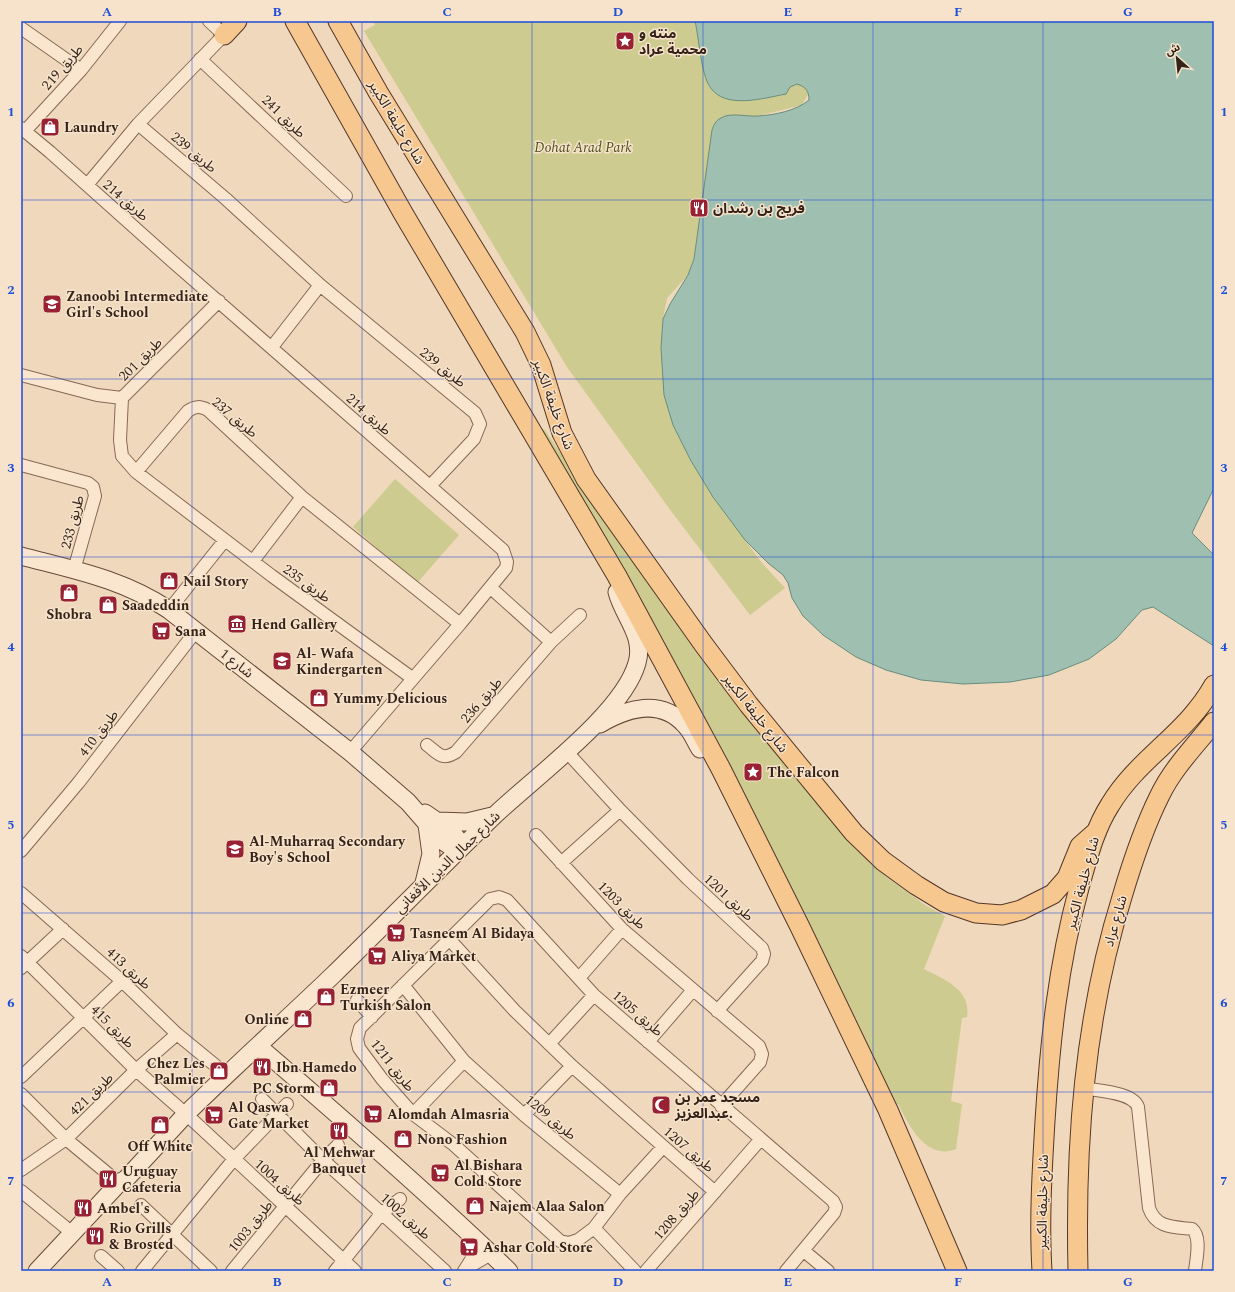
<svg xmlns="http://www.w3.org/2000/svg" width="1235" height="1292" font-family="Spectral,'Noto Sans Arabic',serif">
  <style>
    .green { fill: #cdcb8f }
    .water { fill: #9fc0b1; stroke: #678d7e }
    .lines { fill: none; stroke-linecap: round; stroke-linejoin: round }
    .street-casing { stroke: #876854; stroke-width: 14 }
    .secondary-casing { stroke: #684938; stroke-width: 19 }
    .primary-casing { stroke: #543729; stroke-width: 21 }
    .street { stroke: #fae6ce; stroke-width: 12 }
    .secondary { stroke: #fae6ce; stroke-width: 17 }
    .primary { stroke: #f6c78f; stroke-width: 19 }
    .grid { fill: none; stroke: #1d4ed8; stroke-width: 1; stroke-opacity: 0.55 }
    .labels { text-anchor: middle; stroke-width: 3; stroke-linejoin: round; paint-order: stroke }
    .poi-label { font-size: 14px; font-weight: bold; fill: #35231a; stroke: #f7e3cb; text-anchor: start }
    .street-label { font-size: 14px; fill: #35231a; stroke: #f7e3cb }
    .park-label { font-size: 14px; font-style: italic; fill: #4d5220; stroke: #f7e3cb }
    .neatline { fill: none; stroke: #1d4ed8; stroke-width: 1.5 }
    .grid-label { font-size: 13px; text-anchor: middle; font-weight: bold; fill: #1d4ed8 }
  </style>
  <rect width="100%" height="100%" fill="#efd8bb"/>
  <path class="green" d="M373,21H695L704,71L709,87L731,100H754L786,94L790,87L797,84L804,86L809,93L802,105L758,116L722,117L694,259L688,275L667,298L663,319L661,348L664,395L691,461L713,497L762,563L785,588L750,615L671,511L567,367L364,31L375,25Z
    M544,429L607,520L841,832L888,878L925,905L945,916L924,969C945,980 971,989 967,1017L962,1018L951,1101L962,1104L956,1149C926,1161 909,1125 898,1104L895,1105L540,431Z
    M395,479L459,535L417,583L353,527Z"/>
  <path class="water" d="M695,21H1214V488L1192,533L1214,555V646L1153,607L1142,610L1116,639L1089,659L1049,675L1010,682L963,684L921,680L886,670L856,657L823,635L803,616L792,598L788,583L783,575L768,563L745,540L713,497L691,461L673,425L664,395L661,348L663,319L670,304L688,275L694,259L712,130C714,125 715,121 721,118C730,112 748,117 758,116C774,115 796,111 809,100C809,91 806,87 797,84L790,87L786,94C764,98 725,110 710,87C701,74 699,38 695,21Z"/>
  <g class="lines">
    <defs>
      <path id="street" d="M21,28L81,70
        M200,59L346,196
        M138,124L226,199L320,285L475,413L480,424L474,439L430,486
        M21,128L50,152L172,261L503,550L507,562L506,568L460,624L350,752
        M25,131L81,70L120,21
        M87,185L138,124L224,35L209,21
        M272,347L320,285
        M21,375L97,395L122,398
        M122,398L120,440L122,456L136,472L272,576L412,678
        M122,398L219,301
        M21,465L88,483L93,487L95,496L74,570
        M136,472L188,411C195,406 200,406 208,410L302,497L460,624
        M253,561L302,497
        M491,588L551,642
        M169,610L225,540
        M427,745C439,754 442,761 456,752L551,642L580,615
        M566,751L620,810L688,879L762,948L764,954L762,961L717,1011
        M536,835L622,929L759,1046L762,1054L760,1062L721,1106
        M21,851L79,782L196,631
        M561,863L620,810
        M21,893L122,981L177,1034L216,1066
        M449,939L515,1011L572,1066L715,1192
        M21,956L136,1070L186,1114L355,1271
        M21,968L63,929
        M579,978L622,929
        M403,985L464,1061L524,1115L620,1194
        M357,1000L372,1017
        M648,1042L693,990
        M549,1044L594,995
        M21,1077L122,981
        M1083,1088C1098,1091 1133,1092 1138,1107L1149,1208C1156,1228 1173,1227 1192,1229C1202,1237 1196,1260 1195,1271
        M21,1094L66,1139L119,1183
        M262,1099L323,1160L445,1271
        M413,1114L464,1061
        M524,1115L572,1066
        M663,1147L620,1194L594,1228L578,1240L569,1243L560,1241L454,1145L413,1114L382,1079L359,1048L357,1039L360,1028L490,899L499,897L507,900L594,995L833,1201L836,1207L834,1213L786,1271
        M21,1170L66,1139L136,1070L177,1034
        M21,1191L65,1227
        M141,1205L211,1271
        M594,1228L635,1271
        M804,1251L828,1271
        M101,1256L118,1271
        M467,1268L491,1254
        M142,1271L234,1159L287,1104
        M232,1271L323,1160L338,1145
        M335,1271L381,1214L400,1199
        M464,1271L481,1244
        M646,1271L760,1140"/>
      <path id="secondary" d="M21,556C74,570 123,579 169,610L350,752L408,802L441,840L458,851
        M600,724C627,708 661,698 685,725C692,732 695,741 700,749
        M425,813L451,831L463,846
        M438,821L467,822L492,816
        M424,883L431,854L427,825
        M258,1046C343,1119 428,1193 509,1271
        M37,1271L119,1183L126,1179L186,1114C234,1067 284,1022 332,976C387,922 441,867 496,814C535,777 623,713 637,663C645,636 623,616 617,592"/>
      <path id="primary" d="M295,21L403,213L617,576L721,769L800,927L888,1110L957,1271
        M338,21L378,92L525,332L541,365L562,433L586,479L704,645L749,705L854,833L883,861L916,885L944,902L976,913L1002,915L1021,910L1053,894L1067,878L1080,846L1097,831
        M224,35L237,21
        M1042,1271C1039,1221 1042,1171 1045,1121C1050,1041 1058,966 1079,888C1087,860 1094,830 1110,805C1139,757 1186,735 1214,685
        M1078,1271C1075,1144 1084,1019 1122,897C1132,863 1144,827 1160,795C1173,768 1195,746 1214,722"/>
    </defs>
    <use href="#street" class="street-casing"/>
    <use href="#secondary" class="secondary-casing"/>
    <use href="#primary" class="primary-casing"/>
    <use href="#street" class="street"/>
    <use href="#secondary" class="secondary"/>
    <use href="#primary" class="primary"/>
  </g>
  <path class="grid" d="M192,21V1271M362,21V1271M532,21V1271M703,21V1271M873,21V1271M1043,21V1271M21,200H1214M21,379H1214M21,557H1214M21,735H1214M21,913H1214M21,1092H1214"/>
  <defs>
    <symbol id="sight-square" viewBox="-11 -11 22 22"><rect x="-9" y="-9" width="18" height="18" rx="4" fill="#982234" stroke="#f7e3cb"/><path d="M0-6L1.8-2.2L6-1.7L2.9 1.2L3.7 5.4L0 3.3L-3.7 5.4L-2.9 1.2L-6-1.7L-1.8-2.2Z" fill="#fff"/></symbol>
    <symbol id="shop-square" viewBox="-11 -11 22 22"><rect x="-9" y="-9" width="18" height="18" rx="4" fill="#982234" stroke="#f7e3cb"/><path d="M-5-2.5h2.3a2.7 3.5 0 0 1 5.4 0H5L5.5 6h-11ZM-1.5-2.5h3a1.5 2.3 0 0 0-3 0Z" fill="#fff"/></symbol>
    <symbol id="restaurant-square" viewBox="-11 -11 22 22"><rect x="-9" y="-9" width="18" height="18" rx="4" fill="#982234" stroke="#f7e3cb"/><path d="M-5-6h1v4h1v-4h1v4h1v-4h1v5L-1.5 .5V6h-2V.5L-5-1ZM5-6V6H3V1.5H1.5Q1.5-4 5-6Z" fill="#fff"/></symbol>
    <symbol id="school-square" viewBox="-11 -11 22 22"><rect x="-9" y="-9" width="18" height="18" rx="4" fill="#982234" stroke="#f7e3cb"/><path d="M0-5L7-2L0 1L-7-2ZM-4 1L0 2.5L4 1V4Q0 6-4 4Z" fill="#fff"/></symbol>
    <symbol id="museum-square" viewBox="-11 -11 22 22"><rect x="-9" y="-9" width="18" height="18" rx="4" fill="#982234" stroke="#f7e3cb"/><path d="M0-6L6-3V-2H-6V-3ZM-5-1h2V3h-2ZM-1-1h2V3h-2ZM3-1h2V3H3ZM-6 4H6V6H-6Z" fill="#fff"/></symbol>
    <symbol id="supermarket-square" viewBox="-11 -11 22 22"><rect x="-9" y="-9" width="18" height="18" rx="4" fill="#982234" stroke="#f7e3cb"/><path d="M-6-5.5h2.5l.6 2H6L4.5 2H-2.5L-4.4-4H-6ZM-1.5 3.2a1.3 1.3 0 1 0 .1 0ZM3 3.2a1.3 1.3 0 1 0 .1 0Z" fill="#fff"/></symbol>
    <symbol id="mosque-square" viewBox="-11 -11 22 22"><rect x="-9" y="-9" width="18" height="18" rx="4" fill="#982234" stroke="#f7e3cb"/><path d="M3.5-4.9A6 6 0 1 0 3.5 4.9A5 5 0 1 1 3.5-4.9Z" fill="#fff"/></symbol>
  </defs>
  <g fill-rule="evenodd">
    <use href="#sight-square" x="614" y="30" width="22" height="22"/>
    <use href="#shop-square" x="39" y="116" width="22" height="22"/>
    <use href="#restaurant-square" x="688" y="197" width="22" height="22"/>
    <use href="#school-square" x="41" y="293" width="22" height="22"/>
    <use href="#shop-square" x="158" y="570" width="22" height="22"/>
    <use href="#shop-square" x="58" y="582" width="22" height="22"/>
    <use href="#shop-square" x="97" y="594" width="22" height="22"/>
    <use href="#museum-square" x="226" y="613" width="22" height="22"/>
    <use href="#supermarket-square" x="150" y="620" width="22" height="22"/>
    <use href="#school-square" x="271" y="650" width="22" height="22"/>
    <use href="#shop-square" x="308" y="687" width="22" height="22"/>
    <use href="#sight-square" x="742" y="761" width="22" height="22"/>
    <use href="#school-square" x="224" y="838" width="22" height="22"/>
    <use href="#supermarket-square" x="385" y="922" width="22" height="22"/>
    <use href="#supermarket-square" x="366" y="945" width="22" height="22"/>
    <use href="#shop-square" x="315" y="986" width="22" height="22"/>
    <use href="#shop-square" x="292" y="1008" width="22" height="22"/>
    <use href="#restaurant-square" x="251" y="1056" width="22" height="22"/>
    <use href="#shop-square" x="208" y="1060" width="22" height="22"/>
    <use href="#shop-square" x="318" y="1077" width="22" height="22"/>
    <use href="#mosque-square" x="650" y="1094" width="22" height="22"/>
    <use href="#supermarket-square" x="362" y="1103" width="22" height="22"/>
    <use href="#supermarket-square" x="203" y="1104" width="22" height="22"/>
    <use href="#shop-square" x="149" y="1114" width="22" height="22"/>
    <use href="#restaurant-square" x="328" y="1120" width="22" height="22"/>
    <use href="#shop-square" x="392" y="1128" width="22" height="22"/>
    <use href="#supermarket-square" x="429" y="1162" width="22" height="22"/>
    <use href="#restaurant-square" x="97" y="1168" width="22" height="22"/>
    <use href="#shop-square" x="464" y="1195" width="22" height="22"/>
    <use href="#restaurant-square" x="72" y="1197" width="22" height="22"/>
    <use href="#restaurant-square" x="84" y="1225" width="22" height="22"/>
    <use href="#supermarket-square" x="458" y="1236" width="22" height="22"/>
  </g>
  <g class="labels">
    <g class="poi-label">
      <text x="639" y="38">منته و<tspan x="639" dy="16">محمية عراد</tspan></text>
      <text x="64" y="132">Laundry</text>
      <text x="713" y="213">فريج بن رشدان</text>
      <text x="66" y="301">Zanoobi Intermediate<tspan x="66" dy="16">Girl's School</tspan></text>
      <text x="183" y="586">Nail Story</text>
      <text x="122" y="610">Saadeddin</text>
      <text x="69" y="619" text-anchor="middle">Shobra</text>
      <text x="251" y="629">Hend Gallery</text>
      <text x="175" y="636">Sana</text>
      <text x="296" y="658">Al- Wafa<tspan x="296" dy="16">Kindergarten</tspan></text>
      <text x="333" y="703">Yummy Delicious</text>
      <text x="767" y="777">The Falcon</text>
      <text x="249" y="846">Al-Muharraq Secondary<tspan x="249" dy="16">Boy's School</tspan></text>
      <text x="410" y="938">Tasneem Al Bidaya</text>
      <text x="391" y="961">Aliya Market</text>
      <text x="340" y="994">Ezmeer<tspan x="340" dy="16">Turkish Salon</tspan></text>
      <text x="289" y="1024" text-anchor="end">Online</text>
      <text x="205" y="1068" text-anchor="end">Chez Les<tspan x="205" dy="16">Palmier</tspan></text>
      <text x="276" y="1072">Ibn Hamedo</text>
      <text x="315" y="1093" text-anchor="end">PC Storm</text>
      <text x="675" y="1102">مسجد عمر بن<tspan x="675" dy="16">عبدالعزيز.</tspan></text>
      <text x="228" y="1112">Al Qaswa<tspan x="228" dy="16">Gate Market</tspan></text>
      <text x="387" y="1119">Alomdah Almasria</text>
      <text x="417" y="1144">Nono Fashion</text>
      <text x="160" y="1151" text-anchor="middle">Off White</text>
      <text x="339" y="1157" text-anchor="middle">Al Mehwar<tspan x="339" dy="16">Banquet</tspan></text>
      <text x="454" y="1170">Al Bishara<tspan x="454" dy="16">Cold Store</tspan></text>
      <text x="122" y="1176">Uruguay<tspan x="122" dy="16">Cafeteria</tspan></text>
      <text x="489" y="1211">Najem Alaa Salon</text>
      <text x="97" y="1213">Ambel's</text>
      <text x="109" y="1233">Rio Grills<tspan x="109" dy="16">&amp; Brosted</tspan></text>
      <text x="483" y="1252">Ashar Cold Store</text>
    </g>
    <g class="street-label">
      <text transform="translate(62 67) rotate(-49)" y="5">طريق 219</text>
      <text transform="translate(284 116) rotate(44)" y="5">طريق 241</text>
      <text transform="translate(397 122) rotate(59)" y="5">شارع خليفة الكبير</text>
      <text transform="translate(194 152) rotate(40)" y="5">طريق 239</text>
      <text transform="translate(126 200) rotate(41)" y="5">طريق 214</text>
      <text transform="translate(140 359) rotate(-45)" y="5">طريق 201</text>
      <text transform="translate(443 367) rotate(39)" y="5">طريق 239</text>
      <text transform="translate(554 404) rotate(70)" y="5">شارع خليفة الكبير</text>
      <text transform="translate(369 414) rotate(42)" y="5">طريق 214</text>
      <text transform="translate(235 417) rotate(40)" y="5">طريق 237</text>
      <text transform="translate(72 522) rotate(-75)" y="5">طريق 233</text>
      <text transform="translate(307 583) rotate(36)" y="5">طريق 235</text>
      <text transform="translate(237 663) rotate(38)" y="5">شارع 1</text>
      <text transform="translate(481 700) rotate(-49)" y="5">طريق 236</text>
      <text transform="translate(756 713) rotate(52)" y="5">شارع خليفة الكبير</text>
      <text transform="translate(98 733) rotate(-52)" y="5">طريق 410</text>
      <text transform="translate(447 862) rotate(-44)" y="5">شارع جمال الدين الأفغاني</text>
      <text transform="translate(1082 883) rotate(-75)" y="5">شارع خليفة الكبير</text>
      <text transform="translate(729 897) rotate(43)" y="5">طريق 1201</text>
      <text transform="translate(622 905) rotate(45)" y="5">طريق 1203</text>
      <text transform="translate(1115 921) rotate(-74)" y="5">شارع عراد</text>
      <text transform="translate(129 968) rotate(43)" y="5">طريق 413</text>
      <text transform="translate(638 1013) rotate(41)" y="5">طريق 1205</text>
      <text transform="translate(113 1026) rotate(45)" y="5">طريق 415</text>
      <text transform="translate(393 1065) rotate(52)" y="5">طريق 1211</text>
      <text transform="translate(91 1094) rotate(-44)" y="5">طريق 421</text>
      <text transform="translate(551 1117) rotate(40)" y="5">طريق 1209</text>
      <text transform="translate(689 1149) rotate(41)" y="5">طريق 1207</text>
      <text transform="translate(280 1182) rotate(42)" y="5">طريق 1004</text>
      <text transform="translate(1042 1202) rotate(-89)" y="5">شارع خليفة الكبير</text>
      <text transform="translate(676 1214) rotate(-49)" y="5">طريق 1208</text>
      <text transform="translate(406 1216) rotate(42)" y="5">طريق 1002</text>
      <text transform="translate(250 1226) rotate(-51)" y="5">طريق 1003</text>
    </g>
    <g class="park-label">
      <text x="583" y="152">Dohat Arad Park</text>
    </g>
  </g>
  <rect width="1235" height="1292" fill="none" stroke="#f7e3cb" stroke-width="44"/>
  <g transform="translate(1177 58) rotate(333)" stroke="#f7e3cb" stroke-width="3" paint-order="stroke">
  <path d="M0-3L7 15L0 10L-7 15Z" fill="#35231a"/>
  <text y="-6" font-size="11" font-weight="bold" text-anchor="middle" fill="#35231a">ش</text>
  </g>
  <rect x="22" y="22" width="1191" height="1248" class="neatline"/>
  <g class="grid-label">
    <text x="107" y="16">A</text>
    <text x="277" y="16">B</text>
    <text x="447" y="16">C</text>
    <text x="618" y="16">D</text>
    <text x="788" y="16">E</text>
    <text x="958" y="16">F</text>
    <text x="1128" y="16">G</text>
    <text x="11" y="116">1</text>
    <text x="1224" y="116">1</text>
    <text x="11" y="294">2</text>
    <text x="1224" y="294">2</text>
    <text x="11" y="472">3</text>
    <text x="1224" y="472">3</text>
    <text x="11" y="651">4</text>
    <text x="1224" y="651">4</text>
    <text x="11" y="829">5</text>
    <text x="1224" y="829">5</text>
    <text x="11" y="1007">6</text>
    <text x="1224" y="1007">6</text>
    <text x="11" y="1185">7</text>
    <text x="1224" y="1185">7</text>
    <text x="107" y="1286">A</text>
    <text x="277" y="1286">B</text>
    <text x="447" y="1286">C</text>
    <text x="618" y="1286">D</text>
    <text x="788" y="1286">E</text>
    <text x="958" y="1286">F</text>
    <text x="1128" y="1286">G</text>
  </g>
</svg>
